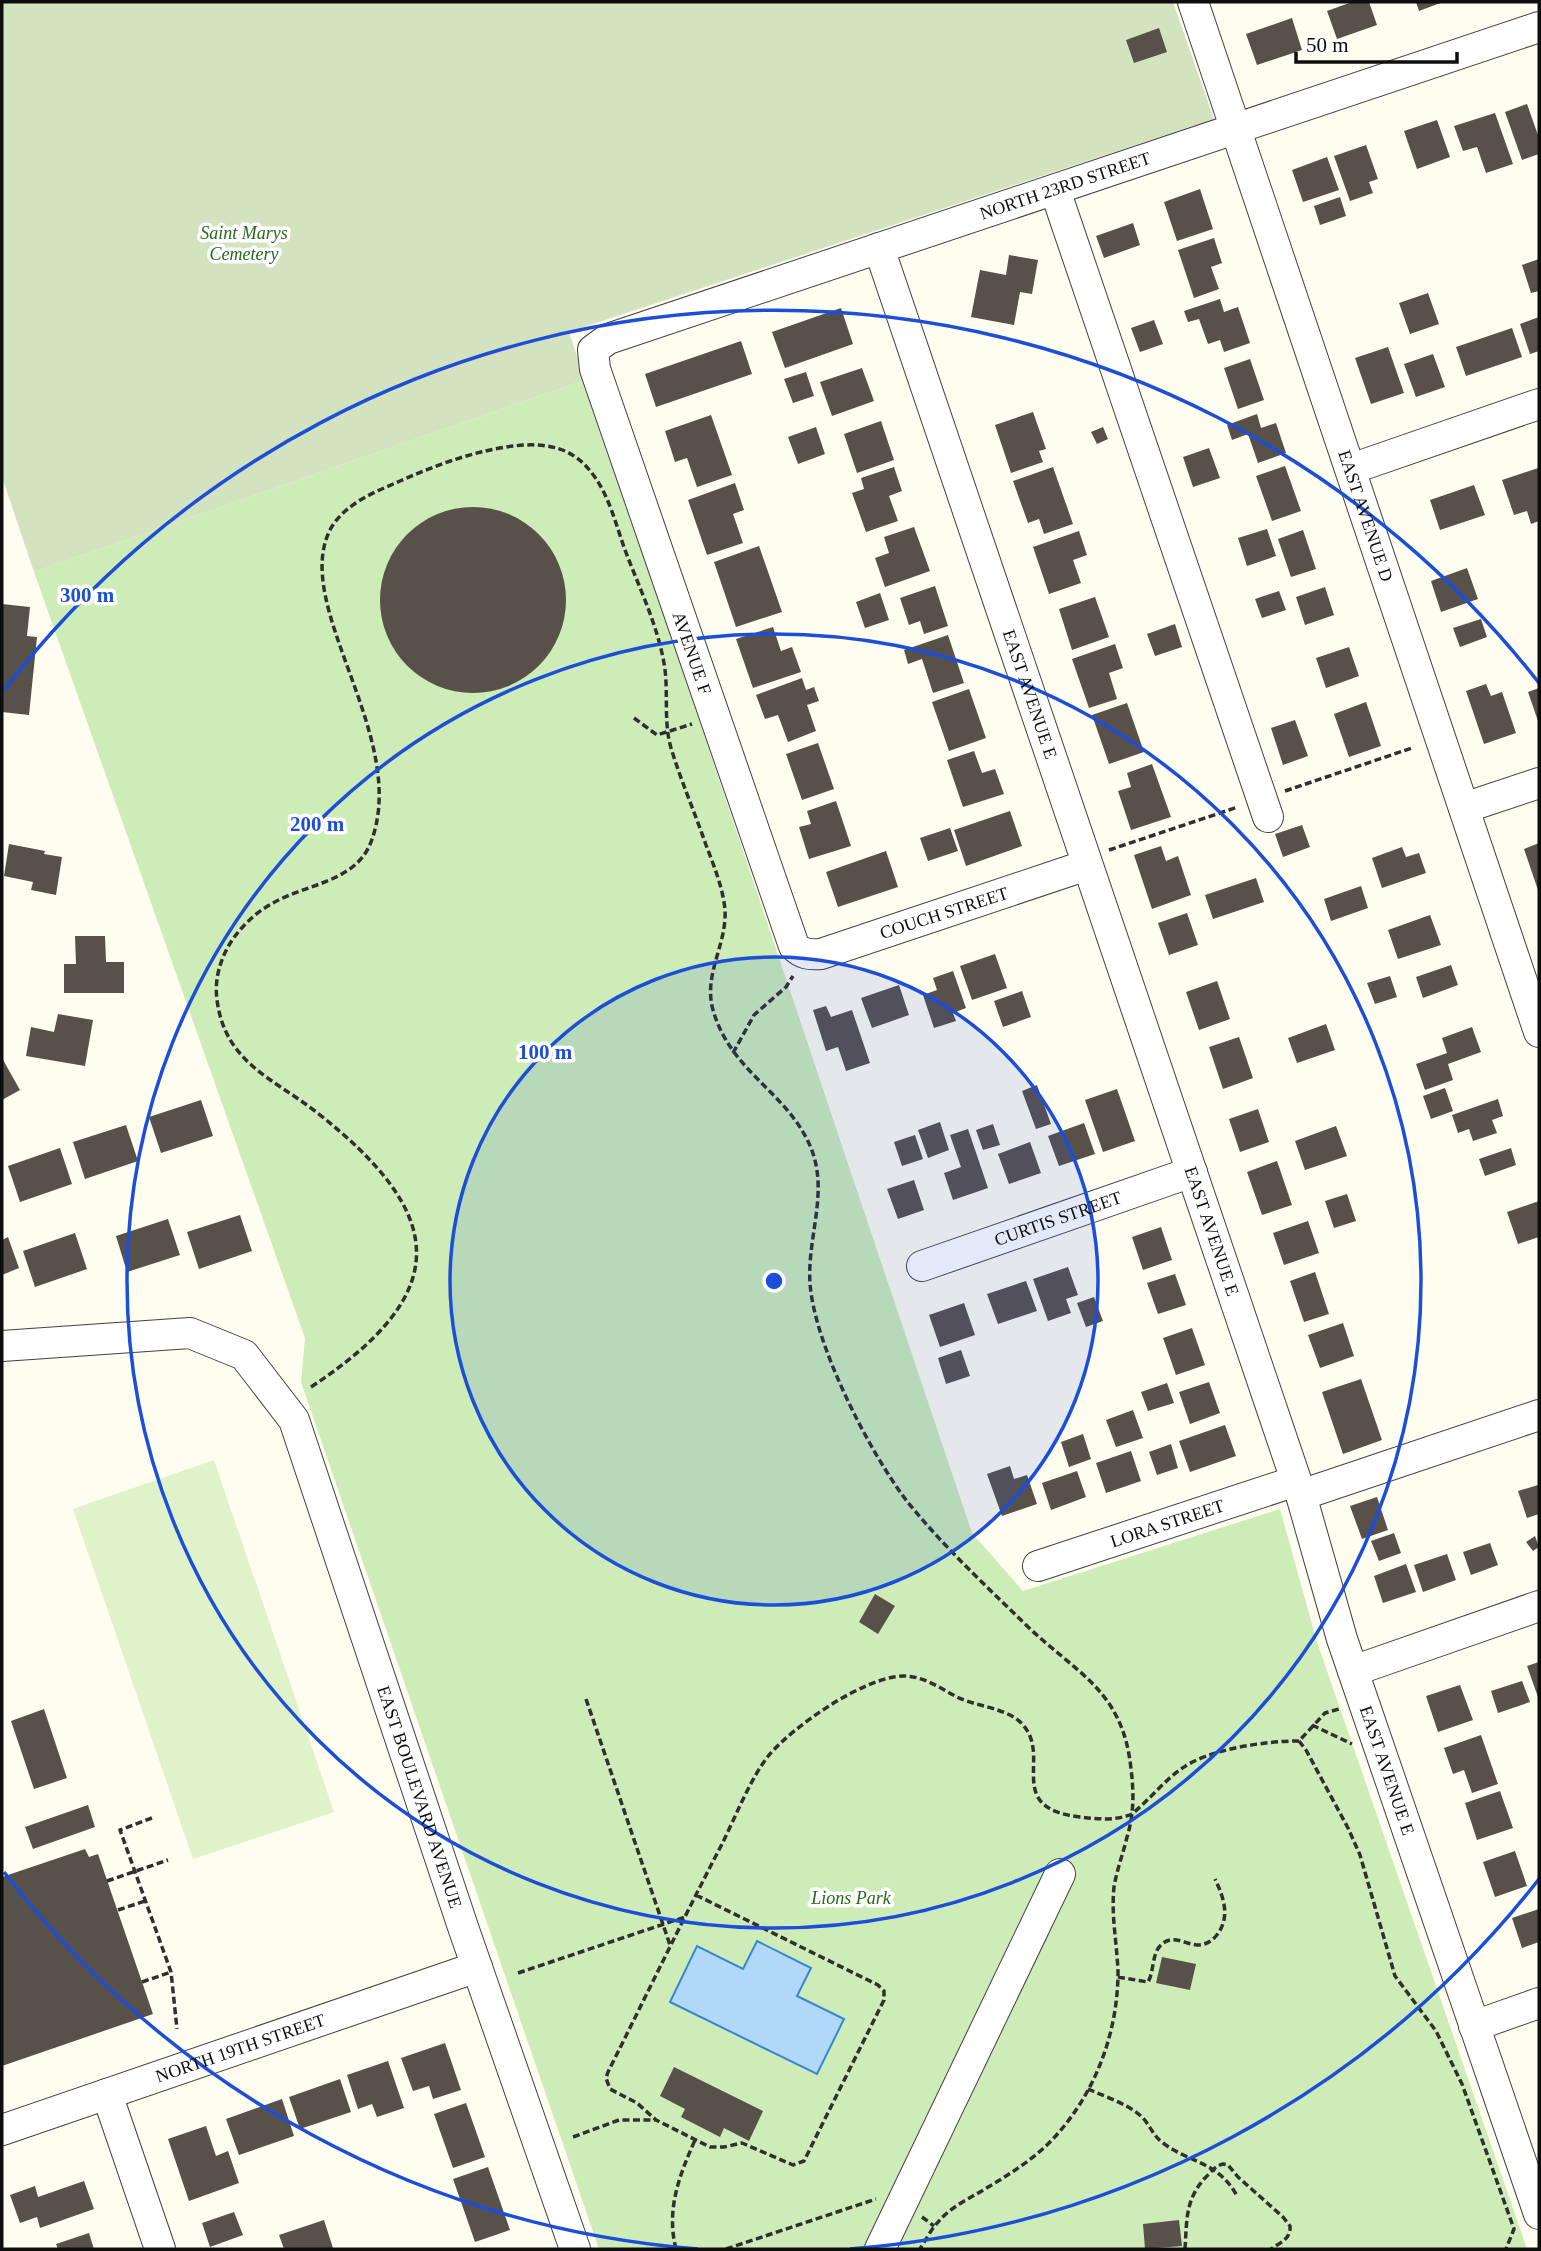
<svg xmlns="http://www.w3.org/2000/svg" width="1541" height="2251" font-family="'Times New Roman',serif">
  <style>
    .green { fill: #cdecb7 }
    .cemetery { fill: #d4e3bf }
    .pitch { fill: #e0f2c9 }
    .water { fill: #b2d8f9; stroke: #3586d4; stroke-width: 2 }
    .building { fill: #58514a }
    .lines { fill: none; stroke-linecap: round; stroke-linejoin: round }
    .minor-casing { stroke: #414141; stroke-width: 32 }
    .path { stroke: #303030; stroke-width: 3.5; stroke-dasharray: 7 3.5; stroke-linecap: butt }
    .minor { stroke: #fff; stroke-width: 30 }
    .ring { fill: none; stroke: #1d4ed8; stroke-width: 3.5 }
    .labels { text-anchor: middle; stroke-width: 7; stroke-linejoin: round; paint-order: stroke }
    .street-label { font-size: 18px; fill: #0e0e0e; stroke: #fff }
    .park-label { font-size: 18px; font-style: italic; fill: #246a1b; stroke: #fff }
    .centre { fill: #1d4ed8; stroke: #fff; stroke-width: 3.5 }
    .ring-label { font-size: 21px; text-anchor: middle; font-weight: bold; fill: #1d4ed8; stroke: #fff; stroke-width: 7; stroke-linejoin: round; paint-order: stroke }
  </style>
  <rect width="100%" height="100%" fill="#fffdf0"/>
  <path class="green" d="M585,380L972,1533L1023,1591L1280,1509L1317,1642L1527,2249H599L301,1382L305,1338L34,572Z"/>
  <path class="cemetery" d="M2,2H1173L1214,119L569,332L585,380L34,572L2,477Z"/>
  <path class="pitch" d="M214,1460L334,1812L193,1859L73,1509Z"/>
  <path class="water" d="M757,1941L811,1968L797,1996L844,2019L817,2074L670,2002L697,1946L743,1969Z"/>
  <path class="building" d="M1352,2H1369L1377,25L1337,39L1327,11Z
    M1416,2H1443L1419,11Z
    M1292,18L1302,50L1257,65L1246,34Z
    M1159,28L1167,52L1134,63L1126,40Z
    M1527,104L1539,138V154L1522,160L1505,112Z
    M1495,113L1513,164L1486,173L1477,147L1463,151L1454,126Z
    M1437,120L1450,157L1417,169L1404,131Z
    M1366,145L1378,179L1369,182L1373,193L1350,201L1334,156Z
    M1327,157L1339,190L1303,202L1292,170Z
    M1200,189L1213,229L1177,241L1164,202Z
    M1340,197L1346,216L1320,225L1314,206Z
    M1133,223L1140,245L1104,258L1096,236Z
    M1214,238L1222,263L1211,267L1219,289L1194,298L1178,250Z
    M1009,255L1038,260L1032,294L1020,292L1014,325L971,317L980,270L1006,275Z
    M1539,259V291L1531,293L1522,265Z
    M1428,293L1439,324L1410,334L1399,303Z
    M1220,299L1224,312L1238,307L1250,343L1224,352L1220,340L1208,344L1199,319L1188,322L1184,311Z
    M841,308L853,344L785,368L772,332Z
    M1539,317V351L1530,354L1520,324Z
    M1154,320L1163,344L1140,352L1131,328Z
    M1512,328L1522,357L1466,376L1456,347Z
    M741,341L752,374L656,407L645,374Z
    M1388,347L1404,393L1371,404L1355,358Z
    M1433,354L1445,387L1416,397L1404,364Z
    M1250,359L1264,400L1238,409L1224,368Z
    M862,368L874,401L832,416L820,382Z
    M806,372L814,396L793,403L784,379Z
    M1033,412L1046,449L1039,451L1043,462L1011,473L995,425Z
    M1257,414L1261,428L1276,423L1286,453L1258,463L1248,434L1232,440L1227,425Z
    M711,415L732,475L697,487L687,458L675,462L665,431Z
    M881,421L894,460L857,473L844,434Z
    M816,427L825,454L798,464L788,437Z
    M1103,427L1108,439L1097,444L1091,432Z
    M1209,448L1220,478L1193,487L1183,457Z
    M1285,466L1301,511L1272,521L1256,476Z
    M894,467L902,491L889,496L898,521L866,532L852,493L864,489L861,478Z
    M1053,467L1073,524L1044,534L1039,519L1028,523L1013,481Z
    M1538,468L1539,521L1531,524L1527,511L1514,515L1502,480Z
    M735,483L744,510L733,514L743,543L707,555L688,500Z
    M1474,485L1485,515L1440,530L1430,500Z
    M380 600a93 93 0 1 1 186 0a93 93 0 1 1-186 0Z
    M914,527L930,571L885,587L875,558L889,553L884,537Z
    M1267,529L1276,556L1247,566L1238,538Z
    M1303,530L1316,569L1291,577L1278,539Z
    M1079,531L1087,555L1073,560L1081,583L1049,594L1033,547Z
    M759,546L782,612L736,627L714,562Z
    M1467,568L1478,599L1441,612L1431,581Z
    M935,586L948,626L924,634L920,621L909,625L900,598Z
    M1325,587L1334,615L1305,625L1296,597Z
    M1279,591L1286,610L1262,618L1255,599Z
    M880,593L889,620L865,628L856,602Z
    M1095,597L1109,637L1072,650L1059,609Z
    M2,604L30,607L27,636L37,637L29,715L2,712Z
    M1481,619L1487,637L1460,647L1453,628Z
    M1175,624L1182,647L1155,656L1147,634Z
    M773,627L781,651L792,647L801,672L753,688L736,639Z
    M948,635L964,683L933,693L922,659L908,664L904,650Z
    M1115,644L1123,668L1109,673L1117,699L1089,708L1072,659Z
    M1349,647L1359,676L1326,688L1316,658Z
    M802,678L806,690L814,687L819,701L807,705L816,731L788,742L778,715L765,719L756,695Z
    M1486,684L1491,696L1502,692L1516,733L1484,744L1466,691Z
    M1539,688V724L1528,692Z
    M969,689L986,738L949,751L932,702Z
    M1366,702L1381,746L1349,757L1334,714Z
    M1127,703L1144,752L1109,764L1092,715Z
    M1295,720L1308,756L1283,765L1271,728Z
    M818,743L834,789L802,800L786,754Z
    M974,751L982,773L995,769L1004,794L963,807L947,760Z
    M1152,764L1171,817L1131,830L1118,791L1131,787L1127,773Z
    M836,801L851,846L809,859L799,827L811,824L807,811Z
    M1010,811L1022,846L966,866L954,830Z
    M1302,825L1310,847L1283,857L1275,834Z
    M950,828L958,851L928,861L920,838Z
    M1539,843V893L1524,849Z
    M9,844L45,851L44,854L62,857L56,895L31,890L33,882L4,876Z
    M1161,846L1166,861L1178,856L1191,895L1152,909L1134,855Z
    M1402,847L1406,857L1419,853L1426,873L1382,888L1372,858Z
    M886,851L898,887L838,907L826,872Z
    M1256,878L1264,902L1213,919L1205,895Z
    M1361,886L1368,908L1331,921L1324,899Z
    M1187,913L1198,945L1169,955L1158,923Z
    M1430,915L1441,945L1398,959L1388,930Z
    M75,936H105L106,962H124V993H64V964H76Z
    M995,954L1007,988L972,1000L960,966Z
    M1451,965L1458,985L1423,998L1416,977Z
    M953,971L966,1008L953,1013L956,1021L934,1028L923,995L937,990L933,978Z
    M1390,976L1397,997L1375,1004L1367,983Z
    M1217,981L1230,1019L1199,1030L1186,992Z
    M899,985L909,1015L872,1028L861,998Z
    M1022,991L1031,1017L1003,1027L994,1001Z
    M826,1006L831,1017L852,1010L870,1063L846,1071L838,1047L826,1051L813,1010Z
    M58,1014L93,1020L85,1066L26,1056L31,1027L54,1032Z
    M1326,1024L1335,1050L1297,1063L1288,1038Z
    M1472,1027L1481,1052L1448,1064L1453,1080L1425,1090L1416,1064L1447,1053L1442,1038Z
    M1239,1037L1253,1078L1223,1089L1209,1047Z
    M2,1058L20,1090L2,1100Z
    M1037,1085L1051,1124L1036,1129L1022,1091Z
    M1445,1088L1453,1111L1431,1119L1423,1096Z
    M1117,1089L1135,1141L1103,1152L1085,1100Z
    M1498,1099L1503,1116L1492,1120L1497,1133L1473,1141L1469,1129L1458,1133L1452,1115Z
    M201,1100L213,1136L161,1153L149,1117Z
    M1258,1109L1269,1142L1240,1152L1229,1119Z
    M940,1122L949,1150L928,1158L918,1130Z
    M1084,1123L1095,1154L1059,1166L1048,1136Z
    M993,1124L1000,1145L983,1150L976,1130Z
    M126,1125L138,1161L85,1179L73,1142Z
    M1336,1126L1347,1156L1305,1170L1295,1141Z
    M968,1129L988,1188L953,1200L944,1173L961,1167L950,1135Z
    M915,1135L923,1159L902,1166L894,1142Z
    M1030,1142L1041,1173L1009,1184L998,1154Z
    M60,1148L72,1184L20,1202L8,1166Z
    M1511,1148L1516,1165L1485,1176L1479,1159Z
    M1277,1161L1292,1205L1262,1215L1247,1172Z
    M914,1180L924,1210L898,1219L887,1189Z
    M1347,1194L1356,1221L1334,1228L1325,1201Z
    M1539,1201V1237L1518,1244L1507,1212Z
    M240,1215L252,1251L199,1269L187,1232Z
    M168,1219L180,1255L127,1272L116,1236Z
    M1308,1221L1319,1253L1284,1265L1273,1233Z
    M1161,1227L1172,1260L1143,1270L1132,1237Z
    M75,1233L87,1269L35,1287L23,1251Z
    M8,1237L19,1268L2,1275V1240Z
    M1068,1267L1078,1295L1066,1299L1071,1313L1048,1321L1033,1279Z
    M1315,1272L1329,1314L1304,1322L1290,1281Z
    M1175,1274L1186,1305L1158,1314L1147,1283Z
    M1026,1281L1037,1311L998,1324L987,1294Z
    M1094,1297L1103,1321L1086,1327L1077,1303Z
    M964,1303L975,1335L940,1347L929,1315Z
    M1343,1323L1354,1356L1320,1368L1308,1335Z
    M1192,1328L1205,1365L1176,1375L1163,1338Z
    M961,1350L970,1376L946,1384L938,1358Z
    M1361,1379L1382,1440L1343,1454L1322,1392Z
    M1209,1382L1220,1413L1190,1424L1179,1392Z
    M1167,1383L1174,1403L1148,1411L1141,1392Z
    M1133,1410L1143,1438L1116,1447L1106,1420Z
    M1225,1425L1236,1456L1190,1472L1179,1441Z
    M1083,1434L1091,1459L1069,1467L1061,1442Z
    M1171,1444L1178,1468L1157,1475L1149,1452Z
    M1131,1451L1141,1481L1106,1493L1096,1463Z
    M1010,1466L1014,1479L1027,1475L1037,1504L1002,1516L987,1474Z
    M1077,1471L1086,1497L1051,1510L1042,1483Z
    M1538,1485L1539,1514L1527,1518L1518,1491Z
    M1377,1497L1388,1530L1362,1539L1350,1506Z
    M1394,1533L1401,1553L1379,1561L1371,1541Z
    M1535,1536L1539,1547L1533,1551L1526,1542Z
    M1490,1543L1498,1565L1471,1575L1463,1552Z
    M1447,1554L1456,1580L1423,1592L1414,1565Z
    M1406,1564L1416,1592L1383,1603L1374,1576Z
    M875,1594L895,1606L878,1634L859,1622Z
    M1539,1662V1700L1527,1666Z
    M1522,1681L1530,1702L1498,1713L1491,1691Z
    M1460,1685L1473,1720L1438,1732L1426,1696Z
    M44,1709L67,1778L34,1789L11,1721Z
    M1481,1735L1498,1784L1472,1793L1464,1770L1453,1774L1444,1748Z
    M1500,1791L1513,1828L1477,1840L1465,1803Z
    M88,1805L95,1827L33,1849L25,1827Z
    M85,1849L89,1857L98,1854L153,2014L2,2066V1877Z
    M1515,1851L1527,1886L1495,1897L1483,1862Z
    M1539,1909V1942L1522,1948L1512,1918Z
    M1162,1957L1196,1964L1190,1990L1156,1983Z
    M445,2043L461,2090L433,2099L429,2086L413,2091L401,2058Z
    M388,2061L404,2108L377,2117L372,2104L358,2109L347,2075Z
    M674,2067L763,2111L749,2141L724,2128L720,2137L681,2117L685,2109L660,2096Z
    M340,2079L351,2112L300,2129L289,2097Z
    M282,2099L294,2136L239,2155L226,2119Z
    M466,2103L485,2157L453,2168L434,2114Z
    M206,2126L216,2156L228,2151L239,2183L189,2201L168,2139Z
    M488,2167L510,2230L475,2242L453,2179Z
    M84,2181L94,2209L40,2228L37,2217L20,2223L10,2195L35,2186L38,2197Z
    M234,2212L243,2235L210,2247L202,2223Z
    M324,2220L333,2248L284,2249L279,2235Z
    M1179,2220L1182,2246L1145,2249L1143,2224Z
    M89,2233L94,2249H58L56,2244Z"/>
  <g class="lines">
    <defs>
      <g id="minor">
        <path id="s1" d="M1193,2L1539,1032"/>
        <path d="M1055,190L1268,817"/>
        <path id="s2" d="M879,248L1301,1495L1342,1639L1539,2214"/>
        <path d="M1351,469L1539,404"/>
        <path d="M1464,808L1539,783"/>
        <path id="s3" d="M1087,865L821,954C809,955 802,954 794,946L595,369L593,350L608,339L1539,27"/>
        <path id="s4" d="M922,1266L1192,1172"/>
        <path id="s5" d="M2,1346L190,1333L244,1355L294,1420L463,1927L575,2249"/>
        <path d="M1301,1495L1539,1415"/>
        <path id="s6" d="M1038,1566L1296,1481"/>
        <path d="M1353,1671L1539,1606"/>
        <path d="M1474,2026L1539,2003"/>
        <path d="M107,2094L160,2249"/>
        <path id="s7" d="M2,2130L477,1967"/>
        <path d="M880,2249L1060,1874"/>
      </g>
    </defs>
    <use href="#minor" class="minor-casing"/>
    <path class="path" d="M634,718L657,735L692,724
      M1285,791L1412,748
      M1109,850L1238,807
      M733,1053L754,1015L786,987L793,976
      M311,1387C455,1292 447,1214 315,1111C272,1078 225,1062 217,1000C214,978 221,955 235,936C245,923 258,911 273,903C306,884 356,882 371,842C411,737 289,605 331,528C346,503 375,492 400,481C427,469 453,459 481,452C507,446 539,440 565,451C576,456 584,463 591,472C609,494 616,525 625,550C639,587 657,624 664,663C669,691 663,721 671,748C681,781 695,813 706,845C714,866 723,888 725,910C727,945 703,974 713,1010C731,1073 788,1092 811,1148C829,1193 807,1237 810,1283C814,1344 869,1451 906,1500C941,1544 984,1584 1024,1623C1075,1673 1123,1689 1131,1769C1134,1792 1134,1815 1127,1837C1123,1854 1117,1869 1114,1887C1111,1916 1117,1943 1118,1972C1118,2034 1094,2097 1050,2142C1030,2162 1005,2177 980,2192C966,2200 950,2208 939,2221C932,2228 925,2241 920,2249
      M586,1699L670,1945
      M1312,1725L1352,1744
      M1299,1741L1306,1750L1348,1828L1360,1855L1395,1976L1436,2031L1462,2084L1514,2229L1506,2249
      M152,1818L120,1830L171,1972L177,2029
      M107,1881L168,1860
      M696,1895L878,1985L884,1991V2000L804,2161L793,2165L742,2143L724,2147H710L656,2120L637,2103L610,2089L606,2078L608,2072C646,1996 683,1919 722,1844C736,1816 750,1779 769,1755C795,1725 864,1677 903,1676C924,1676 940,1688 957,1697C977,1707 1010,1708 1024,1726C1051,1759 1004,1808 1080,1817C1098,1819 1115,1821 1132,1814C1149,1800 1163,1782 1181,1769C1208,1749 1265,1741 1299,1741L1325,1713L1339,1709
      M118,1910L145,1901
      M518,1973L685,1917
      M1118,1977L1148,1982C1154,1972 1152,1954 1160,1946C1172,1933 1184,1944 1197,1945C1205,1945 1211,1942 1216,1936C1231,1918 1224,1898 1215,1879
      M142,1982L171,1972
      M1088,2089C1106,2097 1128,2104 1142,2117C1150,2125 1153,2136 1163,2143C1190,2163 1219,2162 1237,2196
      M573,2137L619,2120H655
      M922,2217L934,2226
      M676,2249C666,2210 679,2176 695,2140
      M726,2249L876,2199
      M1185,2249C1187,2220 1185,2200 1205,2178C1211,2172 1215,2166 1223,2164L1228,2165L1238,2177L1283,2217L1290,2226C1291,2239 1281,2242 1271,2249"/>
    <use href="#minor" class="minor"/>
  </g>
  <circle cx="774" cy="1281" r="324" fill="#1d4ed8" fill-opacity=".12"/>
  <g class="ring">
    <circle cx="774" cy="1281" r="324"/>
    <circle cx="774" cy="1281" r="647"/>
    <path d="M1539 1879A971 971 0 0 1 850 2249M698 2249A971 971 0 0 1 4 1872M4 690A971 971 0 0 1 1539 683"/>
  </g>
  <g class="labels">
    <g class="street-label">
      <text dy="6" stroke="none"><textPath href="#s3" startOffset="1440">NORTH 23RD STREET</textPath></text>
      <text dy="6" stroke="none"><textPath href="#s1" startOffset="542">EAST AVENUE D</textPath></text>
      <text transform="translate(692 653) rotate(71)" y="6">AVENUE F</text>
      <text dy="6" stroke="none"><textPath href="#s2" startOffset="471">EAST AVENUE E</textPath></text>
      <text transform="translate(944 913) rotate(-18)" y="6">COUCH STREET</text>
      <text dy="6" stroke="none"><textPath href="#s4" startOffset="144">CURTIS STREET</textPath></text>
      <text dy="6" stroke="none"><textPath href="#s2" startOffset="1038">EAST AVENUE E</textPath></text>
      <text dy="6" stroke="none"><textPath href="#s6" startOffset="136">LORA STREET</textPath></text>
      <text dy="6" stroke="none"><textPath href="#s2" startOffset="1605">EAST AVENUE E</textPath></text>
      <text dy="6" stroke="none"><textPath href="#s5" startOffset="726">EAST BOULEVARD AVENUE</textPath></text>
      <text dy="6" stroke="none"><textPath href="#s7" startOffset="252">NORTH 19TH STREET</textPath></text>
    </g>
    <g class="park-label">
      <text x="244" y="239">Saint Marys<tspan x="244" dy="21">Cemetery</tspan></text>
      <text x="851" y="1904">Lions Park</text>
    </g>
  </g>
  <circle cx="774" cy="1281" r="10" class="centre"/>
  <g class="ring-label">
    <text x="87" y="602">300 m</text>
    <text x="317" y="831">200 m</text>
    <text x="545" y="1059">100 m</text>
  </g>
  <rect width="1541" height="2251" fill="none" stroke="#0e0e0e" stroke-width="7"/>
  <path d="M1296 52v10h161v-10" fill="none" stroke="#0e0e0e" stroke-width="3.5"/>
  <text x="1306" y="52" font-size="21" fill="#0e0e0e" stroke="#ffffff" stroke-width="5" paint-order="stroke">50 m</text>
</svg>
